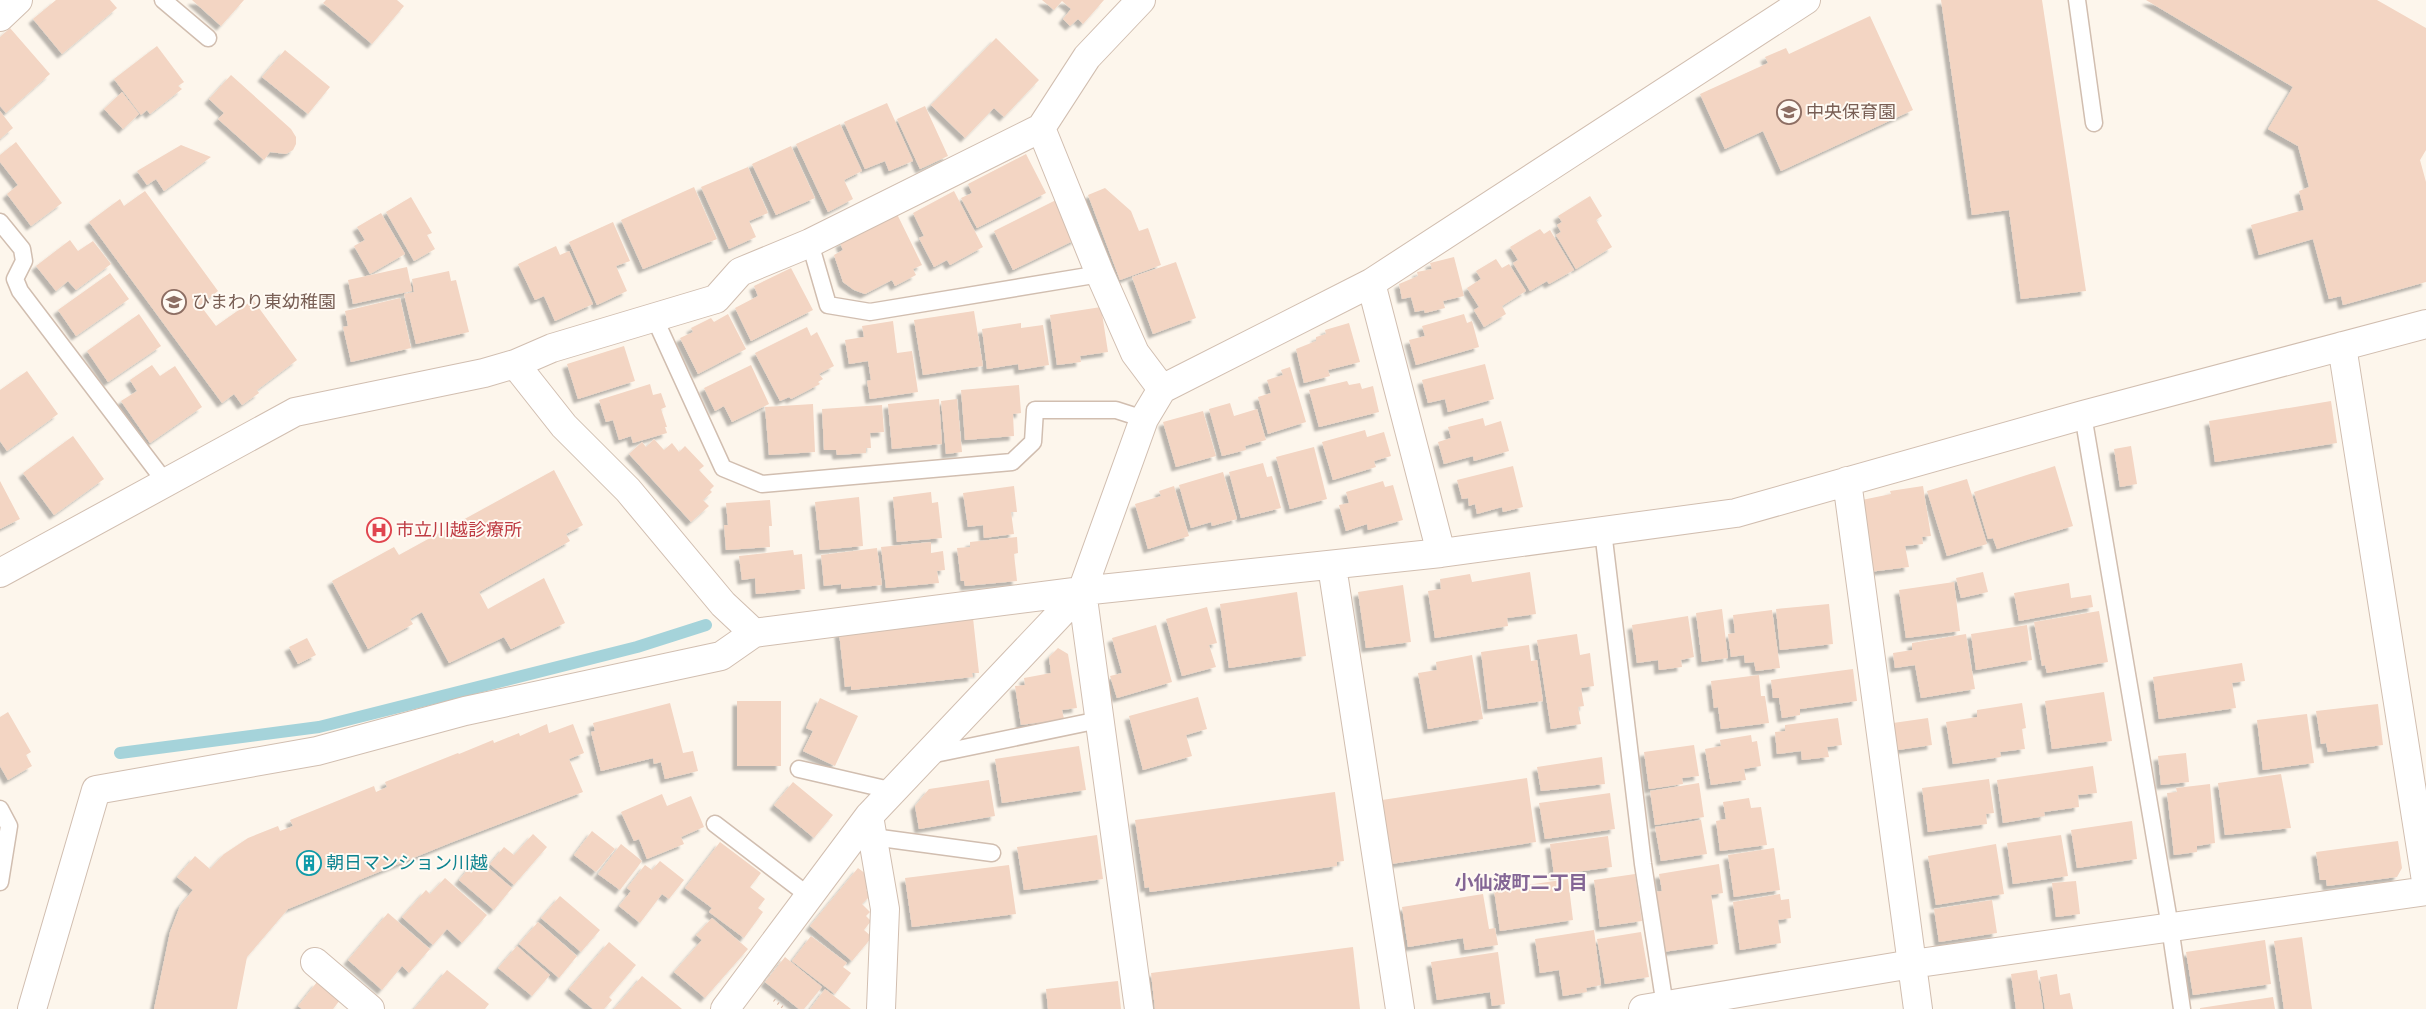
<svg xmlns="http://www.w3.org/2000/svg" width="2426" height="1009" font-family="'Exo 2','Noto Sans JP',sans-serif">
<defs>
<filter id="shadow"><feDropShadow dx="-4.5" dy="4.5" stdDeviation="1" flood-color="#0004"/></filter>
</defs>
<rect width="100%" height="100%" fill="#fdf6ec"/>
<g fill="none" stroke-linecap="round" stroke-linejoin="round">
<!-- stream -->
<path stroke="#a5d3da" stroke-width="12" d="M120 753 319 727 637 647 706 625"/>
</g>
<!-- building -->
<path fill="#f3d5c3" filter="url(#shadow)" d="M56 0H110L117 8 62 54 33 19Z
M192 0H244L221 26Z
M326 0H397L404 6 372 44 323 3Z
M1042 0H1104L1083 24 1078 19 1070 26 1063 19 1071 9 1062 1 1054 10Z
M1941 0H2042L2086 291 2021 299 2009 210 1972 215Z
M2146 0H2377L2426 28V150L2420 160 2426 182V282L2343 305 2341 296 2329 299 2313 239 2259 255 2251 225 2304 210 2299 191 2309 187 2298 146 2268 129 2293 87Z
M1870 16 1913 110 1781 171 1763 131 1725 149 1700 94 1768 63 1765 57 1786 48 1789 54Z
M10 28 50 74 6 113 0 106V37Z
M996 38 1039 80 1004 117 994 108 965 138 931 105Z
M157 46 184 82 178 86 182 89 150 114 147 110 141 115 114 79Z
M285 50 330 87 308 114 262 77Z
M231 75 291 129 296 137V144L293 150 286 154 270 152 264 160 218 119 224 113 209 99Z
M122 92 139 114 123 129 104 109Z
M887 103 913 161 889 171 885 161 865 169 844 122Z
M925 106 948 156 920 169 897 119Z
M0 111 13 128 0 139Z
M840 124 862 171 844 180 853 199 828 212 796 144Z
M16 142 62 203 31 226 7 194 18 185 0 162V155Z
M181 145 211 157 164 191 156 179 147 185 137 171Z
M791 146 815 198 776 215 752 164Z
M1026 154 1046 193 977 228 961 198 972 193 968 184Z
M748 167 768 213 749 221 756 237 729 249 701 187Z
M694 187 717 239 643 269 621 220Z
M1105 188 1131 211 1139 231 1148 228 1161 265 1120 280 1088 195Z
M145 191 218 291 200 305 216 326 253 300 297 360 257 390 259 393 242 405 234 394 222 403 89 222 120 199 124 206Z
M954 191 983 247 950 265 947 260 934 267 919 238 924 236 913 213Z
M1590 196 1602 216 1596 220 1612 247 1576 269 1556 235 1561 232 1557 225 1562 222 1558 216Z
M411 197 432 233 427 235 435 249 414 261 386 212Z
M1058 199 1077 239 1013 270 994 231Z
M381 213 405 254 370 274 354 246 365 240 357 227Z
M897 214 922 265 913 269 916 275 895 286 892 280 865 294 854 290 843 282 834 255 843 250 840 243Z
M613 222 630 261 616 266 627 291 597 305 569 242Z
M1540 229 1544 234 1550 230 1574 270 1549 284 1547 281 1530 291 1513 263 1518 260 1510 247Z
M70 240 78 251 93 241 111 264 76 290 68 281 56 291 36 266Z
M556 246 560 255 569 251 593 304 555 321 544 296 535 300 518 264Z
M1454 257 1464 296 1443 301 1445 308 1425 313 1424 310 1415 312 1411 297 1402 299 1399 284 1418 276 1417 272 1432 269 1430 263Z
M1496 259 1502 268 1509 264 1526 291 1502 306 1506 314 1484 327 1474 310 1479 307 1467 288 1481 279 1476 271Z
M1176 262 1196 318 1153 334 1132 277Z
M407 267 412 291 353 304 348 280Z
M791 268 813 310 751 341 735 308 758 296 754 286Z
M449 271 451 281 456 280 469 332 416 344 404 294 414 292 412 279Z
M110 273 129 299 76 336 58 310Z
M400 298 411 348 351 362 343 327 348 326 345 311Z
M1101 307 1108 352 1080 356 1081 362 1057 365 1050 315Z
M974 311 983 366 923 375 914 320Z
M139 314 161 346 108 382 87 351Z
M728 314 746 349 698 374 680 338 693 332 691 328 711 318 714 322Z
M1464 314 1467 323 1472 321 1479 347 1416 365 1409 340 1425 336 1422 326Z
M893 321 897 353 912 351 918 392 870 399 867 381 871 380 868 361 849 364 845 340 864 337 862 326Z
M1021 323V328L1043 325 1049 365 1019 370 1018 364 987 369 982 329Z
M1349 323 1360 362 1328 370 1330 376 1304 383 1296 349 1316 341V337L1326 334 1325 330Z
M807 327 811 336 817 332 834 366 819 374 823 379 818 382 820 384 791 399 789 397 780 401 755 353Z
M624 346 635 381 578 399 567 364Z
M1485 364 1494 399 1448 412 1445 399 1428 403 1422 380Z
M152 365 160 376 175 366 202 407 150 443 121 401 137 391 130 380Z
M751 365 769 404 732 422 724 406 715 411 704 388Z
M1290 367 1306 422 1268 434 1258 397 1271 393 1267 380 1283 375 1281 370Z
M27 371 58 414 7 451 0 441V390Z
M1347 381 1349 385 1360 383 1362 389 1373 386 1379 412 1319 427 1309 390Z
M650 384 653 395 661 393 666 407 661 409 667 427H665L667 433 633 443 631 436 619 440 613 420 606 422 599 400Z
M1019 385 1021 413 1013 414 1014 436 965 440 961 390Z
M939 399 942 444 892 449 888 404Z
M957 399 962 452 946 454 941 401Z
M2331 401 2337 443 2215 462 2209 421Z
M1230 403 1234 416 1257 409 1266 440 1245 446 1246 450 1222 456 1209 409Z
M813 404 815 452 769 455 765 407Z
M882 405 884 432 870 433 871 448H866V453L837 455 836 450H824L822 409Z
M1203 411 1216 456 1176 467 1163 422Z
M1483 418 1485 426 1501 421 1509 451 1474 461 1473 456 1444 464 1438 442 1451 438 1448 427Z
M1365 430 1367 437 1384 432 1391 456 1374 461 1376 467 1333 480 1322 442Z
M73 436 104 479 54 515 23 473Z
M654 439 664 450 672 443 679 452 685 446 704 466 699 470 714 486 710 490 712 492 703 500 709 506 691 522 629 454 642 442 646 447Z
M2131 446 2137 484 2120 487 2114 449Z
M1314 447 1327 499 1290 509 1276 457Z
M1263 463 1267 477 1272 476 1281 508 1241 518 1229 472Z
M1513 466 1523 507 1503 512 1502 507 1477 514 1475 504 1469 506 1468 498 1462 499 1457 480Z
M2055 466 2073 526 1997 549 1993 538 1988 539 1974 492Z
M554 470 583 525 566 534 570 541 479 592 488 609 544 578 565 623 511 649 504 637 449 663 422 612 410 619 413 624 368 649 332 581 394 547 399 555Z
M1223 472 1237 519 1212 526 1211 522 1191 528 1179 485Z
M1967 479 1987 544 1947 556 1927 491Z
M0 481 20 519 0 529Z
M1383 481 1385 487 1393 485 1403 520 1368 530 1367 524 1346 531 1339 505 1349 503 1346 492Z
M1014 486 1017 512H1011L1014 534 984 538 983 525 968 527 963 493Z
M1174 486 1189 536 1148 549 1135 504 1161 496 1159 491Z
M1923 486 1931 536 1922 537 1923 544 1905 546 1909 567 1869 572 1857 501 1891 494 1890 491Z
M931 492 932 503 938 502 942 538 897 542 893 497Z
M859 497 863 546 820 550 815 502Z
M770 500 772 526H769L770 547 726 550 724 525H728L726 503Z
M1017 537 1018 553 1014 554 1017 581 965 586 964 581H961L957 548 970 547V542Z
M931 542V553L943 551 945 570 937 571 939 583 886 588 881 547Z
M877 548 882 585 841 589V584L824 586 821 555Z
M793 550 794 555 802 554 805 589 756 594 755 578 742 580 739 556Z
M1530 572 1536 614 1507 618 1508 626 1435 638 1428 591 1441 589 1440 579 1470 574 1472 582Z
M1983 572 1988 592 1961 598 1956 578Z
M1954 582 1960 631 1906 638 1899 590Z
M2069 583 2071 598 2091 595 2093 607 2019 621 2014 593Z
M1403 585 1411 642 1366 648 1358 592Z
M1297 592 1306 656 1229 668 1220 604Z
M1829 604 1833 644 1780 650 1776 609Z
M1207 607 1217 643 1209 645 1216 667 1182 676 1166 619Z
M1722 609 1728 658 1702 662 1696 613Z
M1772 610 1780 668 1756 671 1754 662 1745 663 1744 655 1731 657 1728 634 1735 633 1733 615Z
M2099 611 2108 662 2047 673 2045 665 2042 666 2034 622Z
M1688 616 1694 657 1681 660 1682 667 1659 670 1658 660 1637 663 1632 625Z
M973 618 979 673H972L973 677 851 690V686L845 687 839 632Z
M1156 625 1172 682 1117 698 1110 676 1122 673 1112 638Z
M2027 625 2032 660 1976 670 1971 634Z
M1577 634 1580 655 1590 653 1594 686 1581 688 1584 706 1578 707 1581 724 1551 729 1537 640Z
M1966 634 1975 689 1921 698 1915 665 1895 668 1893 653 1912 650V643Z
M307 638 316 655 298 664 289 647Z
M1529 645 1531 661 1537 660 1543 701 1488 709 1481 652Z
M1058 648 1068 654 1077 708 1062 710 1064 719 1021 725 1015 686 1025 685 1024 678 1051 673 1049 657Z
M1472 655 1483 719 1428 729 1418 673 1437 670 1436 662Z
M2242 663 2245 681 2232 683 2236 708 2159 719 2153 677Z
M1853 669 1857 701 1800 709V715L1782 718 1779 698H1773L1771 680Z
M1759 675 1761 696H1765L1769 723 1721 729 1718 707 1714 708 1711 681Z
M2104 692 2112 741 2052 749 2045 701Z
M1198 697 1207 729 1186 735 1192 756 1143 770 1129 716Z
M820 698 858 716 835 766 803 751 813 731 806 728Z
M737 701H781V766H737Z
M670 703 683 753 693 751 698 771 665 779 661 762 654 764 653 758 601 771 591 732 595 731 593 723Z
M2022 703 2026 728 2022 729 2025 749 2000 752 2001 757 1953 764 1946 722 1977 717V710Z
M2378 704 2383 745 2328 752 2326 743 2321 744 2316 711Z
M8 712 31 752 26 755 32 766 8 780 0 766V717Z
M2307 714 2314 763 2263 770 2257 720Z
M1838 718 1842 745 1827 747 1829 757 1802 760 1801 751 1777 754 1775 732 1785 731V725Z
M1928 718 1932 745 1898 750 1893 723Z
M547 724 549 733 573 724 584 753 569 759 583 792 450 843 288 909 247 957 237 1009H154L170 932 180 906 193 890 177 877 195 856 210 869 224 854 248 838 278 826 280 831 293 826 290 820 374 786 376 792 387 787 385 782 458 753 459 754 493 740 494 743 519 733 520 736Z
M1751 735 1752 742 1757 741 1761 766 1744 769 1746 780 1711 785 1705 749 1721 746 1720 740Z
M1694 745 1699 776 1682 778 1683 784 1649 789 1644 752Z
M1079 746 1086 790 1002 803 995 759Z
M2186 753 2189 782 2161 785 2158 756Z
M1602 757 1605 784 1541 791 1537 767Z
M2093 766 2097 793 2078 795 2079 807 2044 812 2045 816 2003 823 1997 780Z
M2281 774 2291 828 2225 835 2218 783Z
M1527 778 1536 842 1391 864 1382 800Z
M1989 779 1994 813 1986 814 1987 824 1928 832 1922 788Z
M989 780 995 816 919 829 915 806 929 789Z
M793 782 833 815 814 838 774 805Z
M1699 783 1704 817 1655 825 1650 791Z
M2210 784 2215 843 2197 846V852L2174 855 2167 793 2177 792 2176 788Z
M1335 792 1344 861 1337 862V866L1150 892 1149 887 1145 888 1135 820Z
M1610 793 1615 829 1545 839 1539 803Z
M662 794 667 806 691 796 704 827 681 837 684 844 647 859 639 839 634 841 621 812Z
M1749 798 1751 808 1761 807 1767 845 1720 851 1716 821 1726 819 1723 802Z
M1701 820 1707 854 1661 861 1655 827Z
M2132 821 2137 859 2077 868 2071 830Z
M592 831 615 849 596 872 574 855Z
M533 834 547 847 514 885 490 864 504 847 514 855Z
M1097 835 1103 879 1024 890 1017 847Z
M2061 835 2068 876 2013 884 2007 843Z
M1608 836 1612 867 1554 875 1550 844Z
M2398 841 2402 868 2397 877 2327 886 2326 880H2320L2316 852Z
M720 842 761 873 750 887 765 899 758 908 763 912 744 938 709 912 712 908 685 888Z
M621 844 642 861 620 890 598 874Z
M1996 844 2004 894 1936 905 1928 856Z
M1774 848 1780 890 1734 897 1728 855Z
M477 858 512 888 494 910 459 880Z
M660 861 684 880 669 899 662 894 640 923 619 906 631 891 627 888 645 865 652 870Z
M1719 864 1723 893 1711 895 1718 944 1663 952 1652 892 1662 891 1659 874Z
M1009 865 1016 914 912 927 905 878Z
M858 868 874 880 866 890 871 895 862 904 870 912 866 916 871 921 864 930 872 937 852 961 810 926Z
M1635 874 1642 921 1600 927 1594 880Z
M445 878 487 915 462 943 447 929 433 945 402 917 426 890 430 894Z
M1568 879 1573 920 1500 931 1494 890Z
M2076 881 2080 914 2056 917 2052 883Z
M1483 894 1489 929 1495 928 1498 945 1465 950 1463 938 1408 947 1402 907Z
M1780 894 1781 900 1789 899 1791 918 1778 920 1781 943 1740 950 1733 902Z
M560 896 600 930 581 952 541 918Z
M1992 900 1997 933 1939 942 1934 909Z
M388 913 430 949 409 973 402 966 382 990 348 960Z
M712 918 748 949 705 998 674 972 702 940 696 935Z
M538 922 577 956 559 978 519 944Z
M1594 930 1601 985 1586 988 1587 992 1563 996 1559 970 1540 973 1535 939Z
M1641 932 1649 977 1605 984 1597 939Z
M811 936 847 963 843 967 851 973 835 994 792 961Z
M2302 937 2312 1009H2284L2274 941Z
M2265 940 2271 984 2193 995 2186 952Z
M609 942 636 965 609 997 612 1000 604 1009H593L569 989Z
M517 946 550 975 532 996 498 968Z
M1353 947 1360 1009H1155L1151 973Z
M1498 952 1505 1004 1492 1006 1490 992 1437 1000 1431 962Z
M785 957 822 987 804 1009H799L765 982Z
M447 970 489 1004 485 1009H414Z
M2037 970 2043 1009H2016L2011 974Z
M2057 974 2060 995 2070 993 2073 1009H2045L2040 977Z
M642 976 682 1009H614Z
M1118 981 1121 1009H1048L1046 989Z
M317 982 340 1000 333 1009H302L298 1006Z
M825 989 851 1009H810Z
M2273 997 2275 1009H2200V1008Z"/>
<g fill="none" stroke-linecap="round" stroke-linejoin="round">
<defs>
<path id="service" d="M163 0 208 38
M2077 0 2094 123
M0 222 22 249 24 261 15 279 20 291 166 483
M810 243 828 305 870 312 1100 274
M654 317 723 468 762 484 1012 462 1033 442 1035 410H1116L1144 419
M2083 415 2170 927 2182 1009
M1603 531 1643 864 1665 1006
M930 755 1099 720
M799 769 894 791
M0 809 9 826 0 882
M715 824 809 896
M873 837 992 853"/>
<path id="minor" d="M1141 0 1087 57 1041 128 1100 274 1135 353 1162 389
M0 17 18 0
M1371 283 1441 553
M2342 346 2426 881
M515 364 552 348 716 299 740 272 810 243 1041 128
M1847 481 1918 1009
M1332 566 1400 1009
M0 573 295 412 484 373 515 364 564 426 628 490 723 604 754 633 1082 591 1441 553 1736 513 2083 415 2426 324
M1082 591 1139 1009
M869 816 885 909 881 1009
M315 962 370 1009
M32 1009 96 790 317 751 465 711 721 656 754 633
M725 1009 869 816 1082 591 1144 419 1162 389 1371 283 1806 0
M1643 1009 1912 964 2426 891"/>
</defs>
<!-- service casing -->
<use href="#service" stroke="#d1beb0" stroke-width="19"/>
<!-- minor casing -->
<use href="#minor" stroke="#d1beb0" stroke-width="30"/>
<!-- path -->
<path stroke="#d9b8a5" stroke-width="3" stroke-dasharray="1 4" stroke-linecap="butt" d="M774 1000 785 1009"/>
<!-- service -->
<use href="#service" stroke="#fff" stroke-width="16"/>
<!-- minor -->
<use href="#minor" stroke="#fff" stroke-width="28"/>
</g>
<!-- icons -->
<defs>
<symbol id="school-ring" viewBox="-11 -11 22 22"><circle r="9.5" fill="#fffaf3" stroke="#8d6e63" stroke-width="1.5"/><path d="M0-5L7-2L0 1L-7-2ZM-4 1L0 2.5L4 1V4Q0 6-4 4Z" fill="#8d6e63"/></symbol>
<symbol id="hospital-ring" viewBox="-11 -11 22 22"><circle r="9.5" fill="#fffaf3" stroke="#e0444e" stroke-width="1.5"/><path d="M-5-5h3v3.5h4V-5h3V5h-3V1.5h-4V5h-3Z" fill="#e0444e"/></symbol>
<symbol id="building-ring" viewBox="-11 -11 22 22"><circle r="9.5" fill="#fffaf3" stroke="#0f9aa8" stroke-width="1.5"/><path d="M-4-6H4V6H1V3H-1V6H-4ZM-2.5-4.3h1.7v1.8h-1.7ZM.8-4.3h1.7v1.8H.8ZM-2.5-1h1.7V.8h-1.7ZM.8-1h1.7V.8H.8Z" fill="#0f9aa8"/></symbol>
</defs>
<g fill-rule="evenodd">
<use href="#school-ring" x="1775" y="98" width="28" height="28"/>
<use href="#school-ring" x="160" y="288" width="28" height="28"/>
<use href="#hospital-ring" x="365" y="516" width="28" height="28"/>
<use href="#building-ring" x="295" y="849" width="28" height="28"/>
</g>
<g text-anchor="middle" stroke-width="4" stroke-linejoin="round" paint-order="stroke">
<!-- education labels -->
<g font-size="18" fill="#785e54" stroke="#fffaf3" text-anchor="start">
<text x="1806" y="118">中央保育園</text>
<text x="192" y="308">ひまわり東幼稚園</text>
</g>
<!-- health labels -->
<g font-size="18" fill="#be3a42" stroke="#fffaf3" text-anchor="start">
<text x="396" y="536">市立川越診療所</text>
</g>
<!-- culture labels -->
<g font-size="18" fill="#0d838f" stroke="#fffaf3" text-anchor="start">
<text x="326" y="869">朝日マンション川越</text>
</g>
<!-- neighbourhood labels -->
<g font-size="19" font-weight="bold" fill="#846695" stroke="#fffaf3">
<text x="1521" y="889">小仙波町二丁目</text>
</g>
</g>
</svg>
